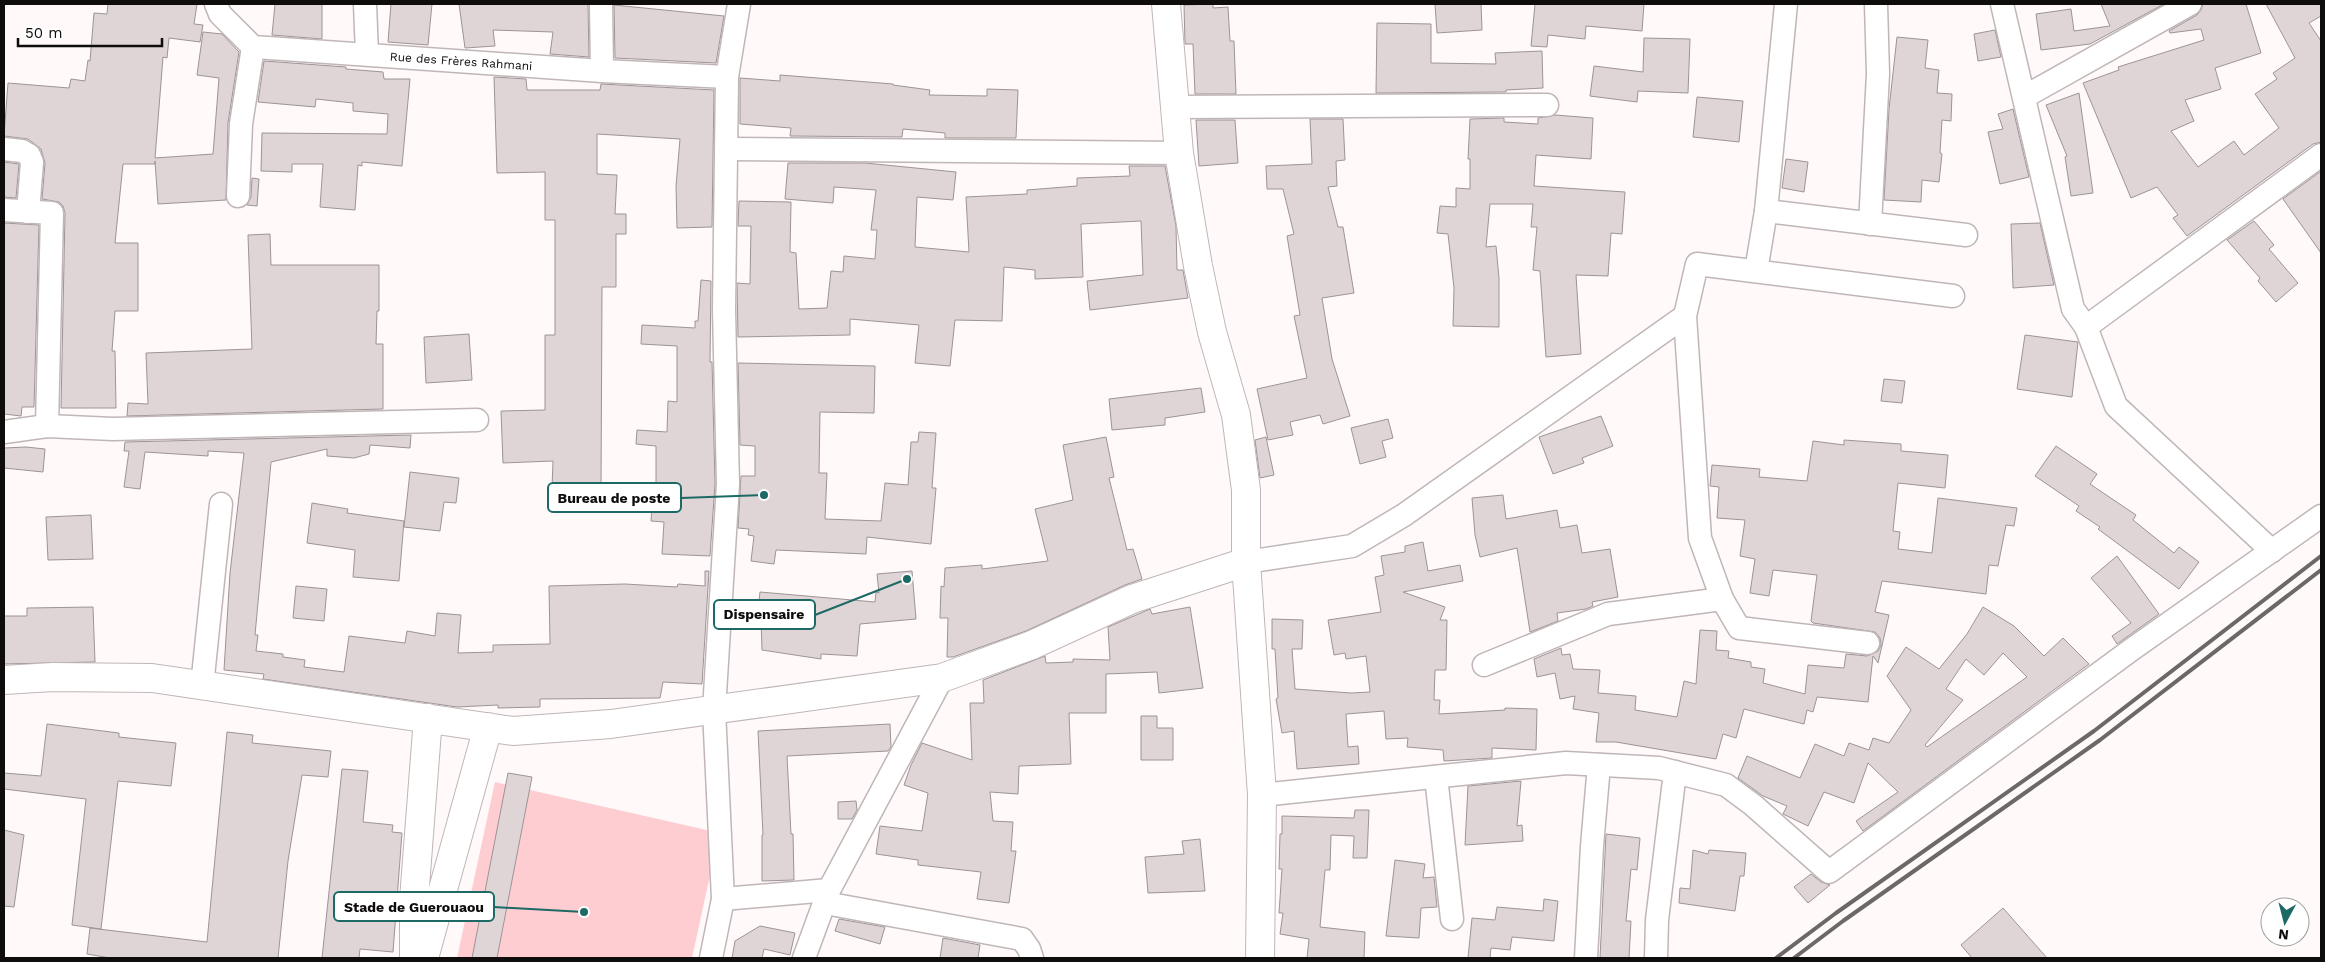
<svg xmlns="http://www.w3.org/2000/svg" width="2325" height="962" font-family="'Work Sans',sans-serif">
<rect width="100%" height="100%" fill="#fff9f9"/>
<!-- green -->
<path fill="#fecdd2" d="M495 782 711 831 712 866 692 958H457Z"/>
<!-- building -->
<path fill="#dfd5d6" stroke="#9d9495" fill-rule="evenodd" d="M108 4H197L194 24 203 25 200 42 169 38 167 58 163 57 155 158 213 154 219 78 197 75 203 32 222 34 239 52 228 123 226 200 158 204 155 161V164H123L115 243H138V311H115L112 351H115L116 408H61L65 213 63 206 59 202 42 199 45 163 41 149 28 139 4 136 8 83 69 88 71 79 85 81 88 60 90 61 94 13 107 14Z
M275 4H322V39L272 35Z
M391 4H432L428 45 388 42Z
M459 4H588L589 57 550 54 553 32 493 30 495 46 465 48Z
M1213 4V8L1228 7 1230 41H1234L1236 94H1195L1193 44H1185L1184 5Z
M1435 4H1481L1482 30 1437 33Z
M1535 4H1644L1642 31 1586 26 1585 39 1548 35 1547 47 1531 46Z
M2101 4H2164L2090 44 2041 50 2036 14 2071 9 2074 31 2110 26Z
M2203 4H2246L2261 53 2215 68 2221 89 2185 100 2194 121 2171 131 2198 167 2234 141 2244 155 2279 128 2255 94 2277 79 2273 73 2295 58 2266 4H2321V16L2309 23 2321 41V142L2313 144 2187 236 2173 218 2178 215 2157 187 2131 198 2083 83 2119 70 2118 67 2204 40 2201 29 2170 33 2169 31 2197 15 2201 10Z
M614 5 724 16 716 63 615 58Z
M1377 23 1431 24V63L1496 64 1495 53 1542 51 1543 88 1506 90V92L1376 93Z
M1995 30 2001 57 1978 61 1974 34Z
M1897 37 1928 40 1925 68 1939 70 1937 93 1952 94 1951 121 1942 120 1940 153 1942 154 1939 182 1922 180 1921 202 1884 200 1889 109Z
M1644 38 1690 39 1688 93 1638 91 1637 102 1590 96 1594 66 1643 72Z
M264 61 346 67V69L383 72 384 79H410L402 166 362 162V166L358 165 355 210 320 207 323 164H292V172L261 171 262 133 387 134 388 114 353 111V103L316 99 315 107 258 102Z
M780 75 893 84V85L930 90 929 95 987 96V89L1018 90 1016 138H945V133L903 129 902 137 790 136 791 128 740 124V78L780 81Z
M494 77 526 79 527 90H600L601 84 714 90 712 227 677 228 676 186 680 139 597 134V174L617 175 615 214H626V234H616V287H602L601 489 552 488 553 461 503 463 501 411 545 410V335H555V220H545V172L497 173Z
M2079 93 2093 193 2071 196 2065 157 2067 156 2046 105Z
M1697 97 1743 101 1739 142 1693 137Z
M2013 109 2029 177 2000 184 1988 132 2003 129 1998 114Z
M1555 115 1593 118 1591 159 1536 155 1534 186 1625 192 1622 234 1611 233 1608 276 1576 275 1581 354 1546 357 1540 271 1533 270 1537 227H1531L1533 204H1490L1486 247 1496 246 1499 278V327L1453 326 1454 288 1448 234 1437 233 1440 206 1456 207V188L1470 189V159H1468L1470 119 1504 118V122L1538 124V118Z
M1310 119H1343L1345 160 1336 161 1337 186 1328 187 1338 227H1343L1354 293 1322 298 1332 359 1350 416 1323 424 1320 415 1290 422 1293 435 1268 440 1257 389 1307 378 1294 316 1300 315 1287 236 1294 234 1283 189H1267L1266 166 1312 164Z
M1196 120H1235L1238 163 1199 166Z
M1786 159 1808 162 1804 192 1782 188Z
M4 162 19 164 16 198 4 197Z
M788 163H865L956 172 953 200 917 197 915 247 969 252 966 197 1027 194V190L1077 186V178L1130 176 1129 166H1165L1176 226 1177 270H1183L1188 298 1090 310 1087 281 1143 275 1141 221 1081 224 1083 277 1035 279V270L1004 267 1002 321 955 320 950 366 915 363 919 325 850 319V335L738 337 737 283 750 284 751 226H738L739 201 791 202 790 252 796 253 799 309 827 308 831 271 843 272 844 256 875 259 877 230H871L876 190 834 187 833 203 785 199Z
M2321 171V253L2283 199Z
M252 178 259 179 257 206 247 205 251 197Z
M2254 221 2274 245 2269 249 2298 283 2276 302 2258 281 2260 278 2227 240Z
M4 223 39 225 34 407H22L21 416 4 414Z
M2040 223 2054 285 2013 288 2011 224Z
M270 234 271 265H379V311H377L376 344H383V409L127 416 128 403 148 404 146 353 252 349 248 235Z
M701 280 711 281 710 362H712L715 484 710 556 662 554 664 522 651 521 653 490H656V446L636 444 637 430 667 432 668 401 677 402V346L641 344 642 325 695 328V321H698Z
M469 334 472 380 426 383 424 337Z
M2025 335 2078 342 2072 397 2017 389Z
M738 363 875 366 874 413 820 412 819 473H827L825 519 881 521 885 483 908 485 911 442H918L919 432 936 433 932 488H936L931 544 867 537 866 554 776 550 774 564 751 561 754 536 748 535 749 529 738 528 741 476H755V446L740 445Z
M1884 379 1905 381 1902 403 1881 401Z
M1201 388 1205 412 1165 418V425L1112 430 1109 399Z
M1601 416 1613 446 1582 458 1584 463 1553 474 1539 437Z
M1388 419 1393 438 1382 441 1386 457 1360 464 1351 428Z
M411 435 410 448 370 445 369 454 354 458 327 456V449L271 462 255 635H258L256 651 283 654V657L305 660 304 667 344 672 349 636 405 643 407 631 435 636 437 613 461 615 458 653 493 652V645L550 644 549 586 625 584 677 587 678 584 705 586V571H709L702 684 663 682 660 698 540 699V707L498 708V705L457 707 263 679 264 674 224 670 230 573 244 453 208 451V456L145 452 140 489 124 487 129 451H124L125 442Z
M1106 437 1114 477 1109 478 1127 550 1133 549 1142 579 1125 585 1026 631 953 657H947L948 618H940L941 586 944 587 945 568 982 565V569L1048 561 1035 509 1073 500 1063 445Z
M1266 437 1274 475 1260 478 1255 440Z
M1844 440 1901 444V451L1948 455 1945 488 1898 483 1893 531 1900 532 1898 549 1932 553 1938 498 2017 508 2014 526 2006 525 1998 566 1989 565 1986 594 1882 581 1875 612 1889 615 1878 663 1873 656 1868 702 1817 697 1813 712 1807 710 1804 724 1744 709 1736 738 1723 734 1716 759 1616 742H1596L1599 713 1573 709 1575 696 1560 699 1555 673 1537 677 1534 659 1561 648 1562 655 1570 654 1573 669 1600 670 1598 693 1636 696 1635 710 1677 717 1684 681 1696 684 1700 630 1717 631 1716 650 1729 651 1728 658 1751 662V667L1765 669 1763 683 1805 694 1808 665 1844 668 1846 654 1867 656 1878 651 1881 645 1880 638 1875 632 1813 623 1811 621 1817 575 1773 570 1769 596 1750 593 1755 559 1740 556 1745 520 1717 518 1719 487 1710 486 1712 465 1760 469 1759 477 1807 481 1813 441 1844 445Z
M2056 446 2097 474 2090 484 2136 515 2133 520 2174 553 2179 547 2199 562 2179 589 2098 529 2100 527 2076 511 2079 506 2035 476Z
M26 447 45 449 43 472 4 468V448Z
M410 472 459 478 456 503 444 502 440 531 404 527Z
M1503 495 1506 519 1557 510 1560 528 1577 525 1582 553 1610 549 1618 597 1592 602 1593 606 1586 609 1557 613 1558 621 1530 632 1517 548 1480 557 1475 535 1472 498Z
M312 503 348 509 347 513 404 521 399 581 353 577 355 550 307 543Z
M91 515 93 559 48 560 46 517Z
M1423 542 1428 571 1460 565 1463 581 1403 592 1445 607 1440 620H1447L1446 670H1435L1434 700H1440L1439 714 1505 710V708L1537 709 1536 750 1492 748V758L1444 761 1443 750 1407 747 1408 738 1386 739 1384 711 1346 714 1348 747 1358 746 1359 764 1297 769 1294 731 1282 733 1276 699 1278 698 1275 649H1272V619L1303 620 1302 649H1292L1295 689 1351 693 1370 692 1366 656 1346 659 1345 653 1334 655 1328 620 1381 612 1375 577 1384 575 1381 556 1405 552V546Z
M2117 556 2159 614 2117 644 2112 636 2131 623 2091 578Z
M912 571 916 619 860 624 857 656 821 654V659L762 650 761 619H757L760 592 875 602 876 592 879 593 877 574Z
M296 586 327 589 324 621 293 618Z
M93 607 95 662 4 664V616H27V608Z
M1190 607 1203 688 1159 693 1157 672 1106 674V713H1069L1071 764 1019 766 1018 794 990 792 993 821 1013 822 1011 851H1016L1009 903 977 899 981 872 918 865V860L876 854 880 826 922 831 928 793 904 785 911 765 922 743 972 760 970 703H984L983 680 1045 656 1046 663 1073 662V659L1110 660 1108 627 1150 609 1152 614Z
M1983 607 2014 626 2044 656 2063 638 2089 664 1863 831 1856 821 1898 792 1868 763 1854 803 1824 792 1808 826 1783 814 1787 806 1763 796 1738 778 1747 756 1800 778 1815 744 1844 756 1849 743 1869 750 1873 738 1889 743 1911 710 1887 676 1906 647 1939 669 1967 634ZM2003 653 2027 677 1927 747 1925 745 1963 700 1946 689 1966 659 1984 675Z
M1141 716H1157V728H1173V760H1141Z
M47 724 119 733V737L176 743 171 786 118 781 101 929 72 925 86 799 4 789V773L41 776Z
M890 724 891 747 888 751 787 756 791 834H793L794 880 762 881V835H763L758 731Z
M227 732 253 735 252 743 331 751 328 777 302 775 288 861 278 958H110L87 954 90 928 207 942Z
M342 769 368 771 363 822 393 825 392 832 402 833 393 952 360 949 359 958H322Z
M508 773 532 777 497 958H472Z
M1521 781 1517 826 1522 825 1523 841 1465 845 1468 786Z
M856 801 857 810 852 819H838V802Z
M1355 810H1369L1367 858H1353L1354 836 1331 835 1330 870H1325L1320 927 1365 932 1364 958H1307L1309 939 1280 934 1283 913H1279L1282 869H1279L1280 834H1282V816L1354 818Z
M4 830 24 835 14 907 4 906Z
M1606 834 1640 838 1637 870 1631 869 1626 921H1631L1629 958H1600Z
M1200 839 1205 891 1148 893 1145 857 1184 854 1182 841Z
M1693 850 1708 854 1709 850 1746 853 1744 876H1740L1735 911 1679 903 1680 888 1690 889Z
M1395 860 1425 864 1423 878 1434 877 1437 907 1421 908 1419 938 1386 936Z
M1811 874 1821 882 1830 885 1808 903 1794 887Z
M1544 899 1558 901 1554 941 1512 937 1510 950 1491 948 1490 958H1468L1472 918 1495 920 1497 907 1543 911Z
M2003 908 2047 958H1972L1961 945Z
M839 919 885 927 880 944 835 931Z
M760 926 795 933 790 955 764 949 762 958H732L735 941Z
M943 938 980 945 978 958H940Z"/>
<g fill="none" stroke-linecap="round" stroke-linejoin="round">
<defs>
<g id="street">
<path id="s1" d="M216 4 220 14 253 47 602 71 727 77"/>
<path d="M365 4 367 54"/>
<path d="M601 4 602 71"/>
<path d="M2002 4 2073 309 2086 327"/>
<path d="M2024 97 2190 4"/>
<path d="M1175 107 1547 105"/>
<path d="M4 149 22 151 29 155 32 162 28 212"/>
<path d="M726 149 1179 153"/>
<path d="M238 196 241 124 253 47"/>
<path d="M4 210 52 213 47 426"/>
<path d="M1766 211 1966 235"/>
<path d="M1870 224 1878 74 1876 4"/>
<path d="M1756 271 1766 211 1786 4"/>
<path d="M4 432 47 426 113 429 477 420"/>
<path d="M2272 551 2116 406 2086 327 2321 155"/>
<path d="M1246 562 1352 546 1404 515 1685 316"/>
<path d="M1868 643 1739 628 1722 599 1700 538 1685 316 1697 264 1953 296"/>
<path d="M1484 665 1608 614 1722 599"/>
<path d="M202 686 221 504"/>
<path d="M1436 777 1452 919"/>
<path d="M1262 795 1566 763 1659 768 1726 785 1753 805 1829 872 2131 650 2321 516"/>
<path d="M723 899 829 890"/>
<path d="M825 903 1022 939 1029 949 1032 958"/>
<path d="M711 958 723 899 714 710 728 484 724 310 727 77 739 4"/>
<path d="M804 958 829 890 942 678"/>
<path d="M1586 958 1592 846 1599 765"/>
<path d="M1656 958 1657 920 1675 772"/>
</g>
<path id="secondary" d="M1166 4 1179 153 1198 266 1212 332 1236 415 1246 490V562L1262 795 1260 958
M4 680 53 677 152 678 513 731 611 724 942 678 1032 645 1132 599 1246 562
M414 958V899L428 718
M424 958 488 727"/>
</defs>
<!-- street casing -->
<use href="#street" stroke="#c0b6b7" stroke-width="25"/>
<!-- secondary casing -->
<use href="#secondary" stroke="#c0b6b7" stroke-width="30"/>
<!-- street -->
<use href="#street" stroke="#fff" stroke-width="22"/>
<!-- secondary -->
<use href="#secondary" stroke="#fff" stroke-width="28"/>
<!-- rail -->
<path stroke="#6c6868" stroke-width="4" d="M1776 958 1836 913 2094 731 2321 556
M1794 958 1843 921 2100 740 2321 570"/>
</g>
<g text-anchor="middle" stroke-width="4.5" stroke-linejoin="round" paint-order="stroke">
<!-- street labels -->
<g font-size="12" fill="#0f0c0c" stroke="#fff">
<text dy="4" stroke="none"><textPath href="#s1" startOffset="266">Rue des Frères Rahmani</textPath></text>
</g>
</g>
<!-- callouts -->
<path fill="none" stroke="#1d6966" stroke-width="2" d="M764 495L681 498M907 579L815 615M584 912L494 907"/>
<g fill="#1d6966" stroke="#fff" stroke-width="2">
<circle cx="764" cy="495" r="5"/>
<circle cx="907" cy="579" r="5"/>
<circle cx="584" cy="912" r="5"/>
</g>
<g fill="#fff" stroke="#1d6966" stroke-width="2">
<rect x="548" y="483" width="133" height="29" rx="5"/>
<rect x="714" y="600" width="101" height="29" rx="5"/>
<rect x="334" y="892" width="160" height="29" rx="5"/>
</g>
<g font-size="14" text-anchor="middle" font-weight="bold" fill="#0f0c0c">
<text x="614" y="503">Bureau de poste</text>
<text x="764" y="619">Dispensaire</text>
<text x="414" y="912">Stade de Guerouaou</text>
</g>
<!-- border -->
<rect width="2325" height="962" fill="none" stroke="#0f0c0c" stroke-width="10"/>
<!-- north arrow -->
<g transform="translate(2285 922) rotate(187)"><circle r="24" fill="#ffffff" stroke="#9f9e9e"/>
<path d="M0-4L9 19L0 12L-9 19Z" fill="#1d6966"/>
<text y="-8" font-size="14" font-weight="bold" text-anchor="middle" fill="#0f0c0c">N</text>
</g>
<!-- scale -->
<path d="M18 38v8h144v-8" fill="none" stroke="#0f0c0c" stroke-width="2.5"/>
<text x="25" y="38" font-size="15" fill="#0f0c0c" stroke="#ffffff" stroke-width="4" paint-order="stroke">50 m</text>
</svg>
